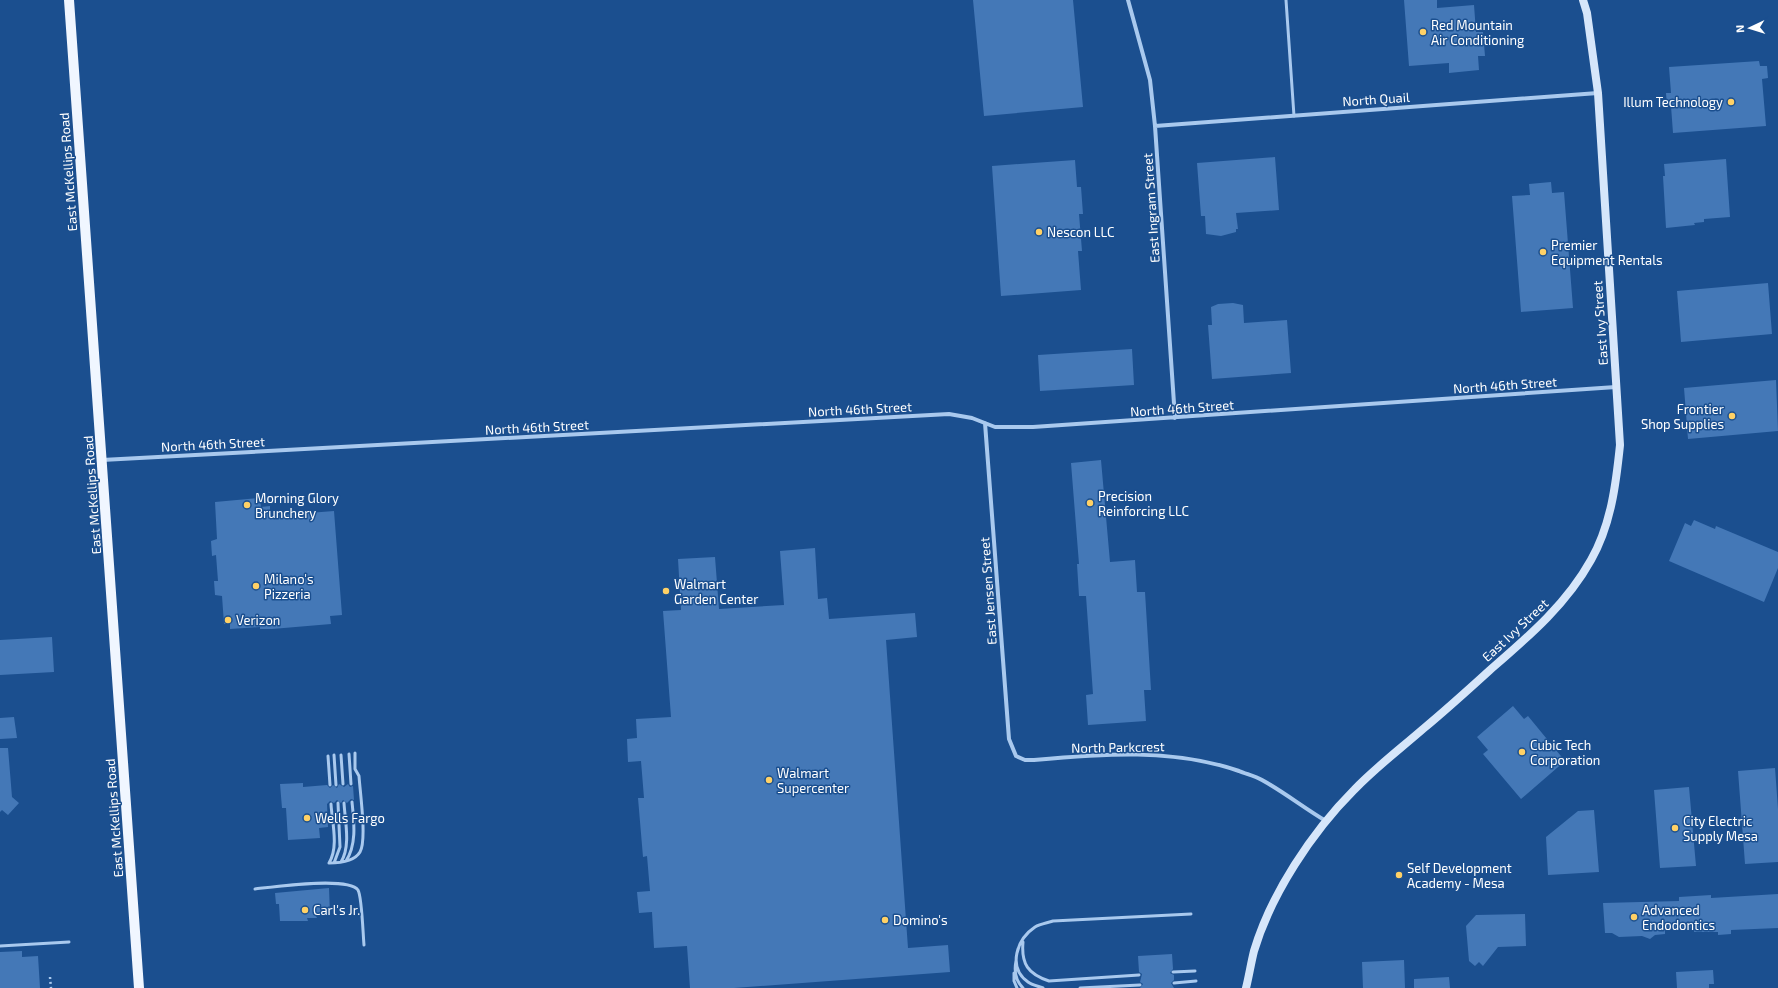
<svg xmlns="http://www.w3.org/2000/svg" width="1778" height="988" font-family="'Exo 2',sans-serif">
<rect width="100%" height="100%" fill="#1b4f8f"/>
<!-- building -->
<path fill="#4478b7" d="M973 0H1073L1083 107 984 116Z
M1404 0H1437V8L1474 5 1476 32H1483L1485 56H1478L1479 70 1449 73V63L1409 66Z
M1759 61 1760 66H1767L1768 78 1762 79 1766 126 1673 133 1671 106H1667L1666 93H1671L1669 67Z
M1275 157 1279 210 1236 213 1238 229H1236V232L1221 236 1206 234 1205 216H1201L1197 163Z
M1726 159 1730 217 1704 219V222L1694 223 1695 225 1666 228 1663 176H1665L1664 164Z
M1075 160 1077 187H1081L1083 214H1079L1082 251H1078L1081 290 1001 296 992 166Z
M1551 182 1552 193 1564 192 1573 308 1521 312 1512 196 1530 195 1529 184Z
M1768 283 1772 334 1681 342 1677 291Z
M1233 303 1243 305 1244 323 1287 320 1291 373 1212 379 1208 325H1212L1211 307 1218 304Z
M1132 349 1134 385 1040 391 1038 355Z
M1776 380 1778 431 1688 439 1684 388Z
M1101 460 1110 562 1135 560 1137 592H1145L1151 690H1144L1146 721 1088 725 1086 695 1093 694 1086 596H1079L1077 564H1079L1071 463Z
M260 498 261 507 270 506V516L334 511 342 615 330 616 331 624 272 629H260V627L230 629V624H224L222 596 215 595 214 581H218L216 555 212 556 211 541 217 539 215 502Z
M1694 520 1715 529 1716 526 1778 552V568L1764 602 1669 561 1685 523 1691 526Z
M815 548 818 599 827 598 829 619 915 613 917 637 886 640 908 948 948 945 950 972 734 988H690L687 946 654 948 652 912 639 913 637 892 650 891 647 856 643 857 638 798H644L641 761 628 762 627 739 637 738 636 719 671 717 663 611 681 610 678 559 715 557 719 609 784 605 780 551Z
M52 637 54 672 0 675V640Z
M1513 706 1524 719 1528 716 1565 761 1521 799 1483 754 1488 750 1477 737Z
M14 717 17 738 0 739V718Z
M0 748H8L12 797 19 803 8 815 2 810 0 812Z
M1775 768 1778 809V862L1745 864 1738 771Z
M303 783V787L327 785 330 788 333 785 337 788 339 784 344 787 348 784 350 787 353 786 354 800 351 799 347 803 343 800 341 803 337 800 334 803 330 801 327 804 328 827 319 828 320 838 288 840 286 808H282L280 784Z
M1689 787 1696 866 1660 868 1654 790Z
M1594 810 1599 872 1548 875 1546 837 1578 811Z
M329 888 330 915 316 916 317 918H307L308 921H280L279 904H276L275 893Z
M1778 894V928L1731 930V934L1718 935V932H1694V928L1665 929V934L1655 935 1650 939 1642 936 1619 937 1612 933H1605L1603 903 1679 901V897L1711 895V898Z
M1525 914 1526 946 1498 947 1483 966 1479 962 1475 966 1469 961 1466 926 1476 915Z
M22 951V957L38 956 40 988H0V952Z
M1172 954 1173 969 1170 973 1174 975V980L1171 983 1174 988H1140L1143 984 1140 982 1142 974 1139 972 1138 956Z
M1404 960 1405 988H1363L1362 962Z
M1713 970 1714 984H1709V988H1677L1676 972Z
M1449 977 1450 988H1414V979Z"/>
<g fill="none" stroke-linecap="round" stroke-linejoin="round">
<!-- path -->
<path stroke="#a9c9ee" stroke-width="2.5" stroke-dasharray="2 3" stroke-linecap="butt" d="M50 977 51 988"/>
<!-- lane -->
<path stroke="#a9c9ee" stroke-width="3" d="M1286 0 1294 116
M349 754 351 784
M334 755 336 785
M341 755 343 784
M328 756 330 785
M346 861C357 844 354 822 352 802
M341 862C351 846 345 821 344 803
M329 863C339 863 354 862 360 852 367 840 360 792 359 776L355 769V753
M329 863C339 847 332 822 331 804
M334 863 340 847 338 803
M255 889C273 887 348 876 358 890 362 897 363 935 364 945
M1023 942C1021 964 1028 974 1049 981L1139 975
M0 946 69 942
M1016 961C1014 971 1016 981 1023 988
M1173 972 1195 971
M1014 973V981L1017 988
M1174 983 1196 981
M1043 988C1038 986 1032 985 1028 982 1007 967 1017 939 1035 927 1040 924 1047 923 1053 921L1191 914
M1080 988 1140 985"/>
<!-- street -->
<path stroke="#a9c9ee" stroke-width="4" d="M1128 0 1150 80 1155 126 1175 418
M1155 126 1598 93
M985 423 1009 739 1016 756 1025 760H1034C1103 754 1173 748 1239 771 1246 774 1255 776 1262 780 1284 792 1304 808 1326 821
M102 460 949 414 972 418 995 427H1033L1616 387"/>
<!-- secondary -->
<path stroke="#d6e6fa" stroke-width="8" d="M1246 988C1249 976 1251 963 1254 951 1271 894 1312 832 1354 790 1375 768 1400 749 1423 729 1446 710 1468 690 1490 670 1528 637 1566 605 1591 560 1611 525 1616 484 1620 445L1598 93 1587 13 1583 0"/>
<!-- primary -->
<path stroke="#f0f6ff" stroke-width="10" d="M69 0 139 988"/>
</g>
<!-- markers -->
<g fill="#ffd166" stroke="#1b4f8f" stroke-width="1.5">
<circle cx="1423" cy="32" r="4"/>
<circle cx="1731" cy="102" r="4"/>
<circle cx="1039" cy="232" r="4"/>
<circle cx="1543" cy="252" r="4"/>
<circle cx="1732" cy="416" r="4"/>
<circle cx="1090" cy="503" r="4"/>
<circle cx="247" cy="505" r="4"/>
<circle cx="256" cy="586" r="4"/>
<circle cx="666" cy="591" r="4"/>
<circle cx="228" cy="620" r="4"/>
<circle cx="1522" cy="752" r="4"/>
<circle cx="769" cy="780" r="4"/>
<circle cx="307" cy="818" r="4"/>
<circle cx="1675" cy="828" r="4"/>
<circle cx="1399" cy="875" r="4"/>
<circle cx="305" cy="910" r="4"/>
<circle cx="1634" cy="917" r="4"/>
<circle cx="885" cy="920" r="4"/>
</g>
<g text-anchor="middle" stroke-width="3" stroke-linejoin="round" paint-order="stroke">
<!-- poi labels -->
<g font-size="13" fill="#fff" stroke="#1b4f8f" text-anchor="start">
<text x="1431" y="30">Red Mountain<tspan x="1431" dy="15">Air Conditioning</tspan></text>
<text x="1723" y="107" text-anchor="end">Illum Technology</text>
<text x="1047" y="237">Nescon LLC</text>
<text x="1551" y="250">Premier<tspan x="1551" dy="15">Equipment Rentals</tspan></text>
<text x="1724" y="414" text-anchor="end">Frontier<tspan x="1724" dy="15">Shop Supplies</tspan></text>
<text x="1098" y="501">Precision<tspan x="1098" dy="15">Reinforcing LLC</tspan></text>
<text x="255" y="503">Morning Glory<tspan x="255" dy="15">Brunchery</tspan></text>
<text x="264" y="584">Milano's<tspan x="264" dy="15">Pizzeria</tspan></text>
<text x="674" y="589">Walmart<tspan x="674" dy="15">Garden Center</tspan></text>
<text x="236" y="625">Verizon</text>
<text x="1530" y="750">Cubic Tech<tspan x="1530" dy="15">Corporation</tspan></text>
<text x="777" y="778">Walmart<tspan x="777" dy="15">Supercenter</tspan></text>
<text x="315" y="823">Wells Fargo</text>
<text x="1683" y="826">City Electric<tspan x="1683" dy="15">Supply Mesa</tspan></text>
<text x="1407" y="873">Self Development<tspan x="1407" dy="15">Academy - Mesa</tspan></text>
<text x="313" y="915">Carl's Jr.</text>
<text x="1642" y="915">Advanced<tspan x="1642" dy="15">Endodontics</tspan></text>
<text x="893" y="925">Domino's</text>
</g>
<!-- street labels -->
<g font-size="13" fill="#fff" stroke="#1b4f8f">
<text transform="translate(1376 99) rotate(-4)" y="5">North Quail</text>
<text transform="translate(68 172) rotate(-94)" y="5">East McKellips Road</text>
<text transform="translate(1151 208) rotate(-94)" y="5">East Ingram Street</text>
<text transform="translate(1600 323) rotate(-94)" y="5">East Ivy Street</text>
<text transform="translate(1505 385) rotate(-4)" y="5">North 46th Street</text>
<text transform="translate(1182 408) rotate(-4)" y="5">North 46th Street</text>
<text transform="translate(860 409) rotate(-3)" y="5">North 46th Street</text>
<text transform="translate(537 427) rotate(-3)" y="5">North 46th Street</text>
<text transform="translate(213 444) rotate(-3)" y="5">North 46th Street</text>
<text transform="translate(92 495) rotate(-94)" y="5">East McKellips Road</text>
<text transform="translate(988 591) rotate(-94)" y="5">East Jensen Street</text>
<text transform="translate(1515 630) rotate(-43)" y="5">East Ivy Street</text>
<text transform="translate(1118 747) rotate(-1)" y="5">North Parkcrest</text>
<text transform="translate(114 818) rotate(-94)" y="5">East McKellips Road</text>
</g>
</g>
<!-- north arrow -->
<g transform="translate(1750 28) rotate(266)" stroke="#1b4f8f" stroke-width="3" paint-order="stroke">
<path d="M0-3L7 15L0 10L-7 15Z" fill="#ffffff"/>
<text y="-6" font-size="11" font-weight="bold" text-anchor="middle" fill="#ffffff">N</text>
</g>
</svg>
